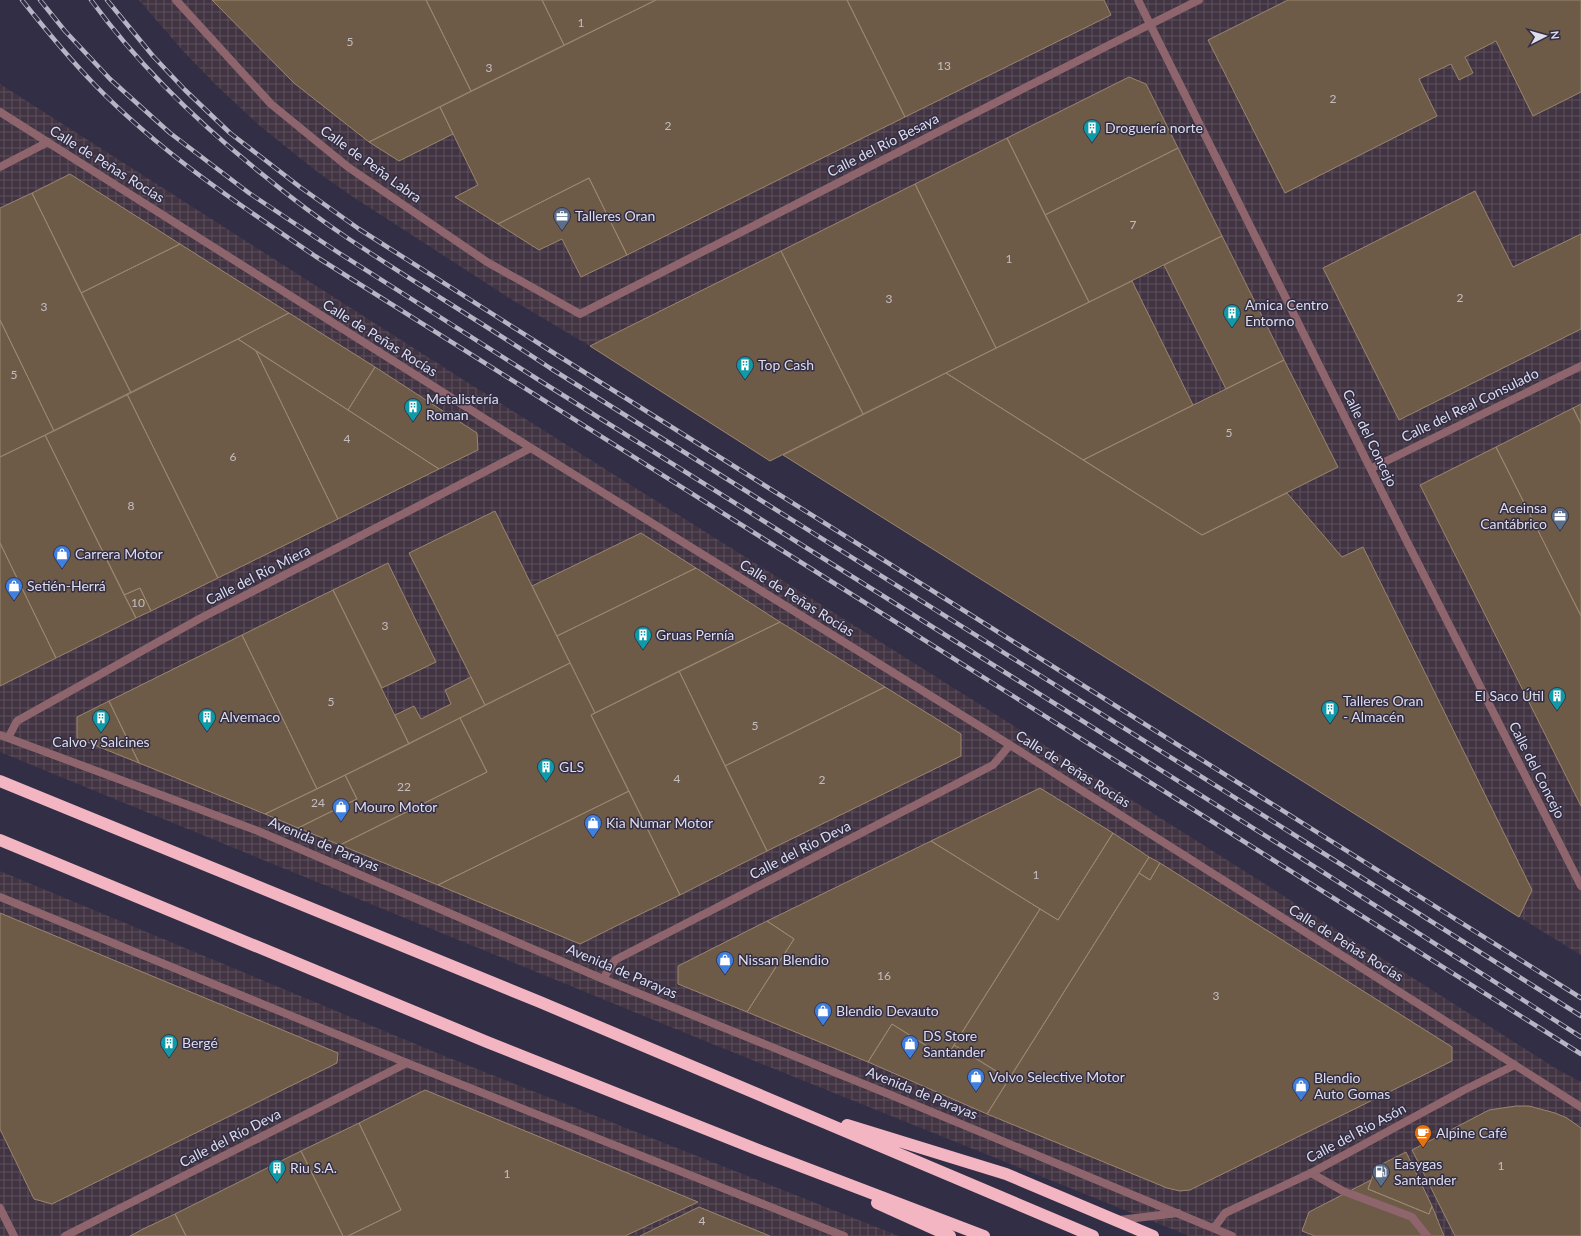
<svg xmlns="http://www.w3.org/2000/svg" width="1581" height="1236" font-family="Lato,sans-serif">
<defs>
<pattern id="industrial-grid" width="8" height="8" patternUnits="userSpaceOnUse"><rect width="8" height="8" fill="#423442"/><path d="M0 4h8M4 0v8" fill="none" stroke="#5d515d"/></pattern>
</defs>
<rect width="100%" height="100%" fill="#322e45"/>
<!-- industrial -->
<path fill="url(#industrial-grid)" d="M139 0H1581V955L1519 917 783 455 770 461 590 346 514 301 350 195 315 170 260 126 217 86 183 51Z
M0 84 462 379 1189 836 1555 1068 1581 1082V1236H1189L700 1039 0 752Z
M0 871 442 1055 899 1236H0Z"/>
<!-- building -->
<path fill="#6e5b47" stroke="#9a8570" d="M212 0H426L471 91 369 142 294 83Z
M426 0H542L564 45 471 91Z
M542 0H656L564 45Z
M656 0H847L905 117 627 255 589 178 498 224 455 197 478 185 440 107Z
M847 0H1104L1111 15 905 117Z
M1288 0H1581V92L1533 116 1496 41 1465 57 1473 73 1459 80 1451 64 1419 79 1437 116 1285 193 1208 40Z
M1129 77 1146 84 1178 148 1045 215 1007 138Z
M440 107 453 134 399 161 369 142Z
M1007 138 1089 302 996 348 915 184Z
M1178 148 1222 236 1089 302 1045 215Z
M70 174 180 244 81 293 32 193Z
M589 178 627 255 581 277 562 239 539 250 498 224Z
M915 184 996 348 863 414 781 251Z
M1475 191 1513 267 1581 234V329L1399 420 1323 268Z
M32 193 131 393 54 431 0 320V208Z
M1222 236 1284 360 1226 389 1164 265Z
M180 244 289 313 131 393 81 293Z
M781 251 863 414 770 461 590 346Z
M1132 281 1193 405 1083 460 946 373Z
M289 313 375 367 348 410 238 339Z
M0 320 54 431 0 457Z
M238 339 256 351 338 519 218 578 127 394Z
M256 351 348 410 439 469 338 519Z
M1284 360 1338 467 1202 535 1083 460Z
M375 367 477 433 478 450 439 469 348 410Z
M946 373 1202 535 1287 493 1342 557 1363 547 1532 890 1519 917 783 455Z
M127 394 218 578 151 611 140 588 124 595 45 435Z
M1581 404V424L1573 408Z
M1573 408 1581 424V616L1496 447Z
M45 435 136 618 56 658 0 543V457Z
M1496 447 1581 616V806L1420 485Z
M495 511 570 663 485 705 409 553Z
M641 533 696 568 557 636 532 586Z
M0 543 56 658 0 686Z
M388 563 436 662 382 688 333 590Z
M696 568 780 622 595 713 557 636Z
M140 588 151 611 136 618 124 595Z
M333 590 409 744 317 789 242 635Z
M780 622 885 687 725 766 679 671Z
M242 635 317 789 265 814 139 763 109 701Z
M570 663 595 713 591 715 629 791 438 885 340 845 487 772 460 718Z
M679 671 767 851 680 895 591 715Z
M471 677 485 705 409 744 395 715 414 706 421 719 451 704 445 690Z
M885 687 961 734V756L767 851 725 766Z
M109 701 139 763 77 738V717Z
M460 718 487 772 340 845 298 828 357 799 345 775Z
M345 775 357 799 340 807 298 828 265 814Z
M1040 788 1113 833 1058 920 931 841Z
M629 791 680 895 620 924 580 944 438 885Z
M1113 833 1149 857 1009 1079 954 1045 1040 909 1058 920Z
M931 841 1040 909 946 1058 892 1024 868 1062 747 1012 794 939 767 921Z
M1149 857 1160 863 1150 880 1139 873Z
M1160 863 1452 1047V1061L1190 1190 1180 1191 1167 1188 987 1114 1139 873 1150 880Z
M0 913 338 1053 337 1063 52 1204 34 1199 0 1129Z
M767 921 794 939 747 1012 678 984V966Z
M892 1024 946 1058 954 1045 1009 1079 987 1114 868 1062Z
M425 1090 484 1114 698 1202 625 1236H348L401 1210 359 1123Z
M1516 1106H1529L1555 1113 1567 1118 1581 1128V1236H1455L1412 1150 1489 1110Z
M359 1123 401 1210 348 1236H343L301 1151Z
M301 1151 343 1236H186L175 1214Z
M1406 1152 1432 1206 1429 1214 1368 1189 1376 1167Z
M1371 1180 1368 1189 1429 1214 1432 1206 1444 1236H1315L1302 1231 1309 1212Z
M699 1207 770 1236H640Z
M175 1214 186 1236H130L143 1229Z"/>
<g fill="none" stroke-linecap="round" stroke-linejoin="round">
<!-- lane -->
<path stroke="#8e646d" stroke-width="8" d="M1311 1173 1343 1191 1412 1217 1427 1236
M1119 1220 1178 1213"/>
<!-- street -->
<path stroke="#8e646d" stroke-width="8" d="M176 0 271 104 348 167 487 262 580 314 1119 40 1199 0
M1138 0 1386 500 1581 886
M0 112 531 448 1010 745 1581 1107
M0 167 48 142
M1372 468 1581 366
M0 735 258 831 603 979 891 1095 1232 1236
M8 738 17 721 199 619 531 448
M0 897 407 1063 844 1236
M603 979 615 960 993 765 1010 745
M0 1208 14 1236
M1214 1228 1225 1213 1311 1173 1464 1090 1515 1065
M65 1236 407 1063"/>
<!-- highway -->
<path stroke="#f3b5c2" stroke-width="12" d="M0 781 540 1002 1093 1236
M0 840 487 1042 761 1151 984 1236
M847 1125 1006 1174 1153 1236
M877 1203 950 1236"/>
<defs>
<path id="rail" d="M22 0C45 29 69 58 95 85 160 152 238 204 315 256L1581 1054
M40 0 65 31 110 79 170 133 249 193 339 253 542 382 1293 853 1581 1037
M91 0C140 67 197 122 262 174 290 197 319 219 349 239 415 283 484 324 550 368L1304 841 1581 1016
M107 0 153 56 185 90 230 133 300 187 359 229 557 355 1581 998"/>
</defs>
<!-- rail casing -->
<use href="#rail" stroke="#b7b4c5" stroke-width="4.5"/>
<!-- rail -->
<use href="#rail" stroke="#322e45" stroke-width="3" stroke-dasharray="9" stroke-linecap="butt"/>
</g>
<!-- icons -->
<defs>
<symbol id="building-pin" viewBox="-11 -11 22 30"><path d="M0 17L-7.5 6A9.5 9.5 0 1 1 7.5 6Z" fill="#0f9aa8" stroke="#322e45"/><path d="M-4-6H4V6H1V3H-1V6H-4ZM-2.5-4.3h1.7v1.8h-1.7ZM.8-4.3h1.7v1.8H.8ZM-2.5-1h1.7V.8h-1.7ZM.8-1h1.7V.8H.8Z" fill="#fff"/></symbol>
<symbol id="office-pin" viewBox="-11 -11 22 30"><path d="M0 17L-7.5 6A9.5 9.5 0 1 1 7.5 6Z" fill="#5c6f8a" stroke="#322e45"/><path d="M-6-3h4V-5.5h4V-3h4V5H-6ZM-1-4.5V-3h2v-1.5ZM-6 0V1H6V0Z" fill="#fff"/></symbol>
<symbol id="shop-pin" viewBox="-11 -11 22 30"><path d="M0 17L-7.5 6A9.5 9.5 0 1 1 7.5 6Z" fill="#3f7fe0" stroke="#322e45"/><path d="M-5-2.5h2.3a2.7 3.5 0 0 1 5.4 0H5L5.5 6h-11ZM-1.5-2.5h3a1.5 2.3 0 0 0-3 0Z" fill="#fff"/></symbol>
<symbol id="cafe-pin" viewBox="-11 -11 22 30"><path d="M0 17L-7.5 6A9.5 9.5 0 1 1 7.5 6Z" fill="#e8710a" stroke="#322e45"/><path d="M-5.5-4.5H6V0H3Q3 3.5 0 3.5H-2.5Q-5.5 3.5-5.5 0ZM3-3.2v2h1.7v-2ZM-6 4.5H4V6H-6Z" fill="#fff"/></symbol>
<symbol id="fuel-pin" viewBox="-11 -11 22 30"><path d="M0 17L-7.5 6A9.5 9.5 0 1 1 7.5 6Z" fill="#5c6f8a" stroke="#322e45"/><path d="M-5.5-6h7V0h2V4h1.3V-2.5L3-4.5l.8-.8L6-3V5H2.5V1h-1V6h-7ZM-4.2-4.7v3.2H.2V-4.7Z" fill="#fff"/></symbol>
</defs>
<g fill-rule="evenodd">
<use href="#building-pin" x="1082" y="118" width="20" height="27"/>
<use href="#office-pin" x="552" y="206" width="20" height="27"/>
<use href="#building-pin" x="1222" y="303" width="20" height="27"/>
<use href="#building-pin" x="735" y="355" width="20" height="27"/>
<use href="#building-pin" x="403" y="397" width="20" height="27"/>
<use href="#office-pin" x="1550" y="506" width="20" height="27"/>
<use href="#shop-pin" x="52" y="544" width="20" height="27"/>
<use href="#shop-pin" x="4" y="576" width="20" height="27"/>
<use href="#building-pin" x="633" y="625" width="20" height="27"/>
<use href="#building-pin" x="1547" y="686" width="20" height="27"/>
<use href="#building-pin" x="1320" y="699" width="20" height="27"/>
<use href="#building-pin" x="197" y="707" width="20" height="27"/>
<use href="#building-pin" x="91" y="708" width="20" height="27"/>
<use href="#building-pin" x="536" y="757" width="20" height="27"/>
<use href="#shop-pin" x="331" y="797" width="20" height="27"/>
<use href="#shop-pin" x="583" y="813" width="20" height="27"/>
<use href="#shop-pin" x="715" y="950" width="20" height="27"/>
<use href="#shop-pin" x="813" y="1001" width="20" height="27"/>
<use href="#building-pin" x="159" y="1033" width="20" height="27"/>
<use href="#shop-pin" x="900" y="1034" width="20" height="27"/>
<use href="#shop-pin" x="966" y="1067" width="20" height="27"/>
<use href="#shop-pin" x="1291" y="1076" width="20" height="27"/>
<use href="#cafe-pin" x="1413" y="1123" width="20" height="27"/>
<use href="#building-pin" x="267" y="1158" width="20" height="27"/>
<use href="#fuel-pin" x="1371" y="1162" width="20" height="27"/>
</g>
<g text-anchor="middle" stroke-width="3" stroke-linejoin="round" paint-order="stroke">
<!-- number labels -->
<g font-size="12" fill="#c3bcc3">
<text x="581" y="27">1</text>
<text x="350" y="46">5</text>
<text x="944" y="70">13</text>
<text x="489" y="72">3</text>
<text x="1333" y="103">2</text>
<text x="668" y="130">2</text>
<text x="1133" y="229">7</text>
<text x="1009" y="263">1</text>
<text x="1460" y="302">2</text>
<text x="889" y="303">3</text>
<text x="44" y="311">3</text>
<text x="14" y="379">5</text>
<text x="1229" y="437">5</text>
<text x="347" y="443">4</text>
<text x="233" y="461">6</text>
<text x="131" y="510">8</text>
<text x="138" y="607">10</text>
<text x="385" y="630">3</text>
<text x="331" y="706">5</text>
<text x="755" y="730">5</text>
<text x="677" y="783">4</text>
<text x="822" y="784">2</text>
<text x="404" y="791">22</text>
<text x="318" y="807">24</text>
<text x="1036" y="879">1</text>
<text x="884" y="980">16</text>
<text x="1216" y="1000">3</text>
<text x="1501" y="1170">1</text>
<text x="507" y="1178">1</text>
<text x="702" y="1225">4</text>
</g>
<!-- poi labels -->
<g font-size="14" fill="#dfddec" stroke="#322e45" text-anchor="start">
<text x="1105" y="133">Droguería norte</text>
<text x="575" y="221">Talleres Oran</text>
<text x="1245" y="310">Amica Centro<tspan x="1245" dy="16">Entorno</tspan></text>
<text x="758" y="370">Top Cash</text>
<text x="426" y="404">Metalistería<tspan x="426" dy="16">Roman</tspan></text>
<text x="1547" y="513" text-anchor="end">Aceinsa<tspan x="1547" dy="16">Cantábrico</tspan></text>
<text x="75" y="559">Carrera Motor</text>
<text x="27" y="591">Setién-Herrá</text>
<text x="656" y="640">Gruas Pernía</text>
<text x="1544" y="701" text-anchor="end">El Saco Útil</text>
<text x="1343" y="706">Talleres Oran<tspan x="1343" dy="16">- Almacén</tspan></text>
<text x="220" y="722">Alvemaco</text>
<text x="101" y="747" text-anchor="middle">Calvo y Salcines</text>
<text x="559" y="772">GLS</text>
<text x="354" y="812">Mouro Motor</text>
<text x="606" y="828">Kia Numar Motor</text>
<text x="738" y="965">Nissan Blendio</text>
<text x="836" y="1016">Blendio Devauto</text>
<text x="923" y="1041">DS Store<tspan x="923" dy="16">Santander</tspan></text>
<text x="182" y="1048">Bergé</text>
<text x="989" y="1082">Volvo Selective Motor</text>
<text x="1314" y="1083">Blendio<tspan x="1314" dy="16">Auto Gomas</tspan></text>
<text x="1436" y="1138">Alpine Café</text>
<text x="1394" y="1169">Easygas<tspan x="1394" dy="16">Santander</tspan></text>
<text x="290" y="1173">Riu S.A.</text>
</g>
<!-- street labels -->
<g font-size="14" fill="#dfddec" stroke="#322e45">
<text transform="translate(883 145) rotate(-27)" y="5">Calle del Río Besaya</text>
<text transform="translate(107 164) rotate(32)" y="5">Calle de Peñas Rocías</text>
<text transform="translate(371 164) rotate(36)" y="5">Calle de Peña Labra</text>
<text transform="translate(380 338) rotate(32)" y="5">Calle de Peñas Rocías</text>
<text transform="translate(1470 405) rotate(-26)" y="5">Calle del Real Consulado</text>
<text transform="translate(1370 438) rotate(64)" y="5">Calle del Concejo</text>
<text transform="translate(258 575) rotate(-27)" y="5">Calle del Río Miera</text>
<text transform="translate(797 598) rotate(32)" y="5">Calle de Peñas Rocías</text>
<text transform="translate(1073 769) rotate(32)" y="5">Calle de Peñas Rocías</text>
<text transform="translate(1537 770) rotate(63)" y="5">Calle del Concejo</text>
<text transform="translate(324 844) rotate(23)" y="5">Avenida de Parayas</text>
<text transform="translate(800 850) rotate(-27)" y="5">Calle del Río Deva</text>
<text transform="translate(1346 943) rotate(32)" y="5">Calle de Peñas Rocías</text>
<text transform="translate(622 971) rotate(23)" y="5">Avenida de Parayas</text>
<text transform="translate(922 1093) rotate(22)" y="5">Avenida de Parayas</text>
<text transform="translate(1356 1133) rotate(-28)" y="5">Calle del Río Asón</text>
<text transform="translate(230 1138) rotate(-27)" y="5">Calle del Río Deva</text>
</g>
</g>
<!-- north arrow -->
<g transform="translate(1545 36) rotate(84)" stroke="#322e45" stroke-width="3" paint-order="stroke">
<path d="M0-3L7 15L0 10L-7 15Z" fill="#dfddec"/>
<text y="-6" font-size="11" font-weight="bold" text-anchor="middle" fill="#dfddec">N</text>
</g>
</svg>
